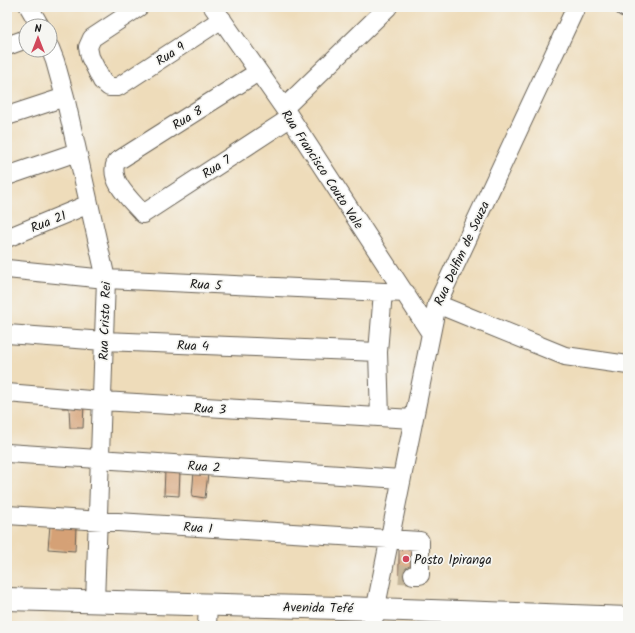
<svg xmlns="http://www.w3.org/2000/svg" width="635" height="633" font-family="Kalam,sans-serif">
<rect width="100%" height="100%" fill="#f6f6f2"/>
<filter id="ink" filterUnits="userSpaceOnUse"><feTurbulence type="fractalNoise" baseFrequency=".025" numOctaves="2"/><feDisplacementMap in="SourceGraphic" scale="8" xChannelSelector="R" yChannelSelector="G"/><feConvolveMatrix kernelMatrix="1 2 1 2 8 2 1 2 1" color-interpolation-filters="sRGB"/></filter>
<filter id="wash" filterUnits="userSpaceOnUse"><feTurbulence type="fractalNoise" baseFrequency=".012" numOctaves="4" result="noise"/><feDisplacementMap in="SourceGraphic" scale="16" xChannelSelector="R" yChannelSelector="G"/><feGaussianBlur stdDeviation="0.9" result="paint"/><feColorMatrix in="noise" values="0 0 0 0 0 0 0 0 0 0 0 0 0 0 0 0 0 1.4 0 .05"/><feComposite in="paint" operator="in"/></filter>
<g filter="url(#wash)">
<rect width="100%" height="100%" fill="#eedcba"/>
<g id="blocks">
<!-- building -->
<path fill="#d5a176" d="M63 401 84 402 83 428H70L69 408H62Z
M165 470 180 471 179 496 164 495Z
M194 472 208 474 205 498 192 496Z
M50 525 76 526 75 551 48 549Z
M399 543H414L412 576 399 575Z"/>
</g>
</g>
<g filter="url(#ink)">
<use href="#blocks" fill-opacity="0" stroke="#665f53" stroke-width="1"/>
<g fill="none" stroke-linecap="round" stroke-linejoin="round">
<!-- minor-tunnel -->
<path stroke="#c4b69a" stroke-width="18" stroke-dasharray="18 9" stroke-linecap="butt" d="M399 574 413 575"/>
<defs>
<path id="minor" d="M29 7 40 26
M139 7 92 38 88 47 90 57 102 81 109 87H118L222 19
M213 7 284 108 430 332
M624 7 628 9
M7 46 26 39
M50 48 55 61 65 97 106 279 95 602
M258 72 116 162C108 181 131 200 143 214L290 118
M284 108 388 7
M7 116 65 97
M7 176 77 152
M7 238 89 204
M7 269 106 279 406 293
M437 304 565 356 628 365
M7 334 104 341 378 352
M7 393 102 401 413 419
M380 417 378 352 383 292
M7 453 401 479
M7 515 420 541V575H413
M207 626 208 604
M372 626 437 304 576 7"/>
<path id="major" d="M7 599 375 609 628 618"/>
</defs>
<!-- minor casing -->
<use href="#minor" stroke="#665f53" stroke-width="20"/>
<!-- major casing -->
<use href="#major" stroke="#665f53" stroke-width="24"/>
<!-- minor -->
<use href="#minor" stroke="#fff" stroke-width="18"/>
<!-- major -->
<use href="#major" stroke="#fff" stroke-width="22"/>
</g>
</g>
<!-- markers -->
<circle fill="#d1495b" stroke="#f6f6f2" stroke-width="1.5" cx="406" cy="559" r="4"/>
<g text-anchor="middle" stroke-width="3.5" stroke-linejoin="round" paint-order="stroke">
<!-- street labels -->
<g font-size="13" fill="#1c1c1c" stroke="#f6f6f2">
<text transform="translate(170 53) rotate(-33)" y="5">Rua 9</text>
<text transform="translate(187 117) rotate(-32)" y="5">Rua 8</text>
<text transform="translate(216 166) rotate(-33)" y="5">Rua 7</text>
<text transform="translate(323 169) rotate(57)" y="5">Rua Francisco Couto Vale</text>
<text transform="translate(48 221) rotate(-22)" y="5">Rua 21</text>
<text transform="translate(461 253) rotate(-65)" y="5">Rua Delfim de Souza</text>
<text transform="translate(206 284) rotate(3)" y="5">Rua 5</text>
<text transform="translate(104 321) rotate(-88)" y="5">Rua Cristo Rei</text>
<text transform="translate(193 345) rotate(2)" y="5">Rua 4</text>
<text transform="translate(210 408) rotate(3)" y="5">Rua 3</text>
<text transform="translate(204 466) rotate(4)" y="5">Rua 2</text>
<text transform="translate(198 527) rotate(4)" y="5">Rua 1</text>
<text transform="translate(318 607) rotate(1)" y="5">Avenida Tefé</text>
</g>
<!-- poi labels -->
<g font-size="13" fill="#1c1c1c" stroke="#f6f6f2" text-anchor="start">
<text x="414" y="564">Posto Ipiranga</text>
</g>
</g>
<!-- margin -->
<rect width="635" height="633" fill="none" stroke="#f6f6f2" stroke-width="24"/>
<!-- north arrow -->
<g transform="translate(38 38)"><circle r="19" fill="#f6f6f2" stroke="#9f9f9c"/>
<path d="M0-3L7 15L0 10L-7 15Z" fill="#d1495b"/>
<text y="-6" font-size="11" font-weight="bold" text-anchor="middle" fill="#1c1c1c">N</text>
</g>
</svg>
